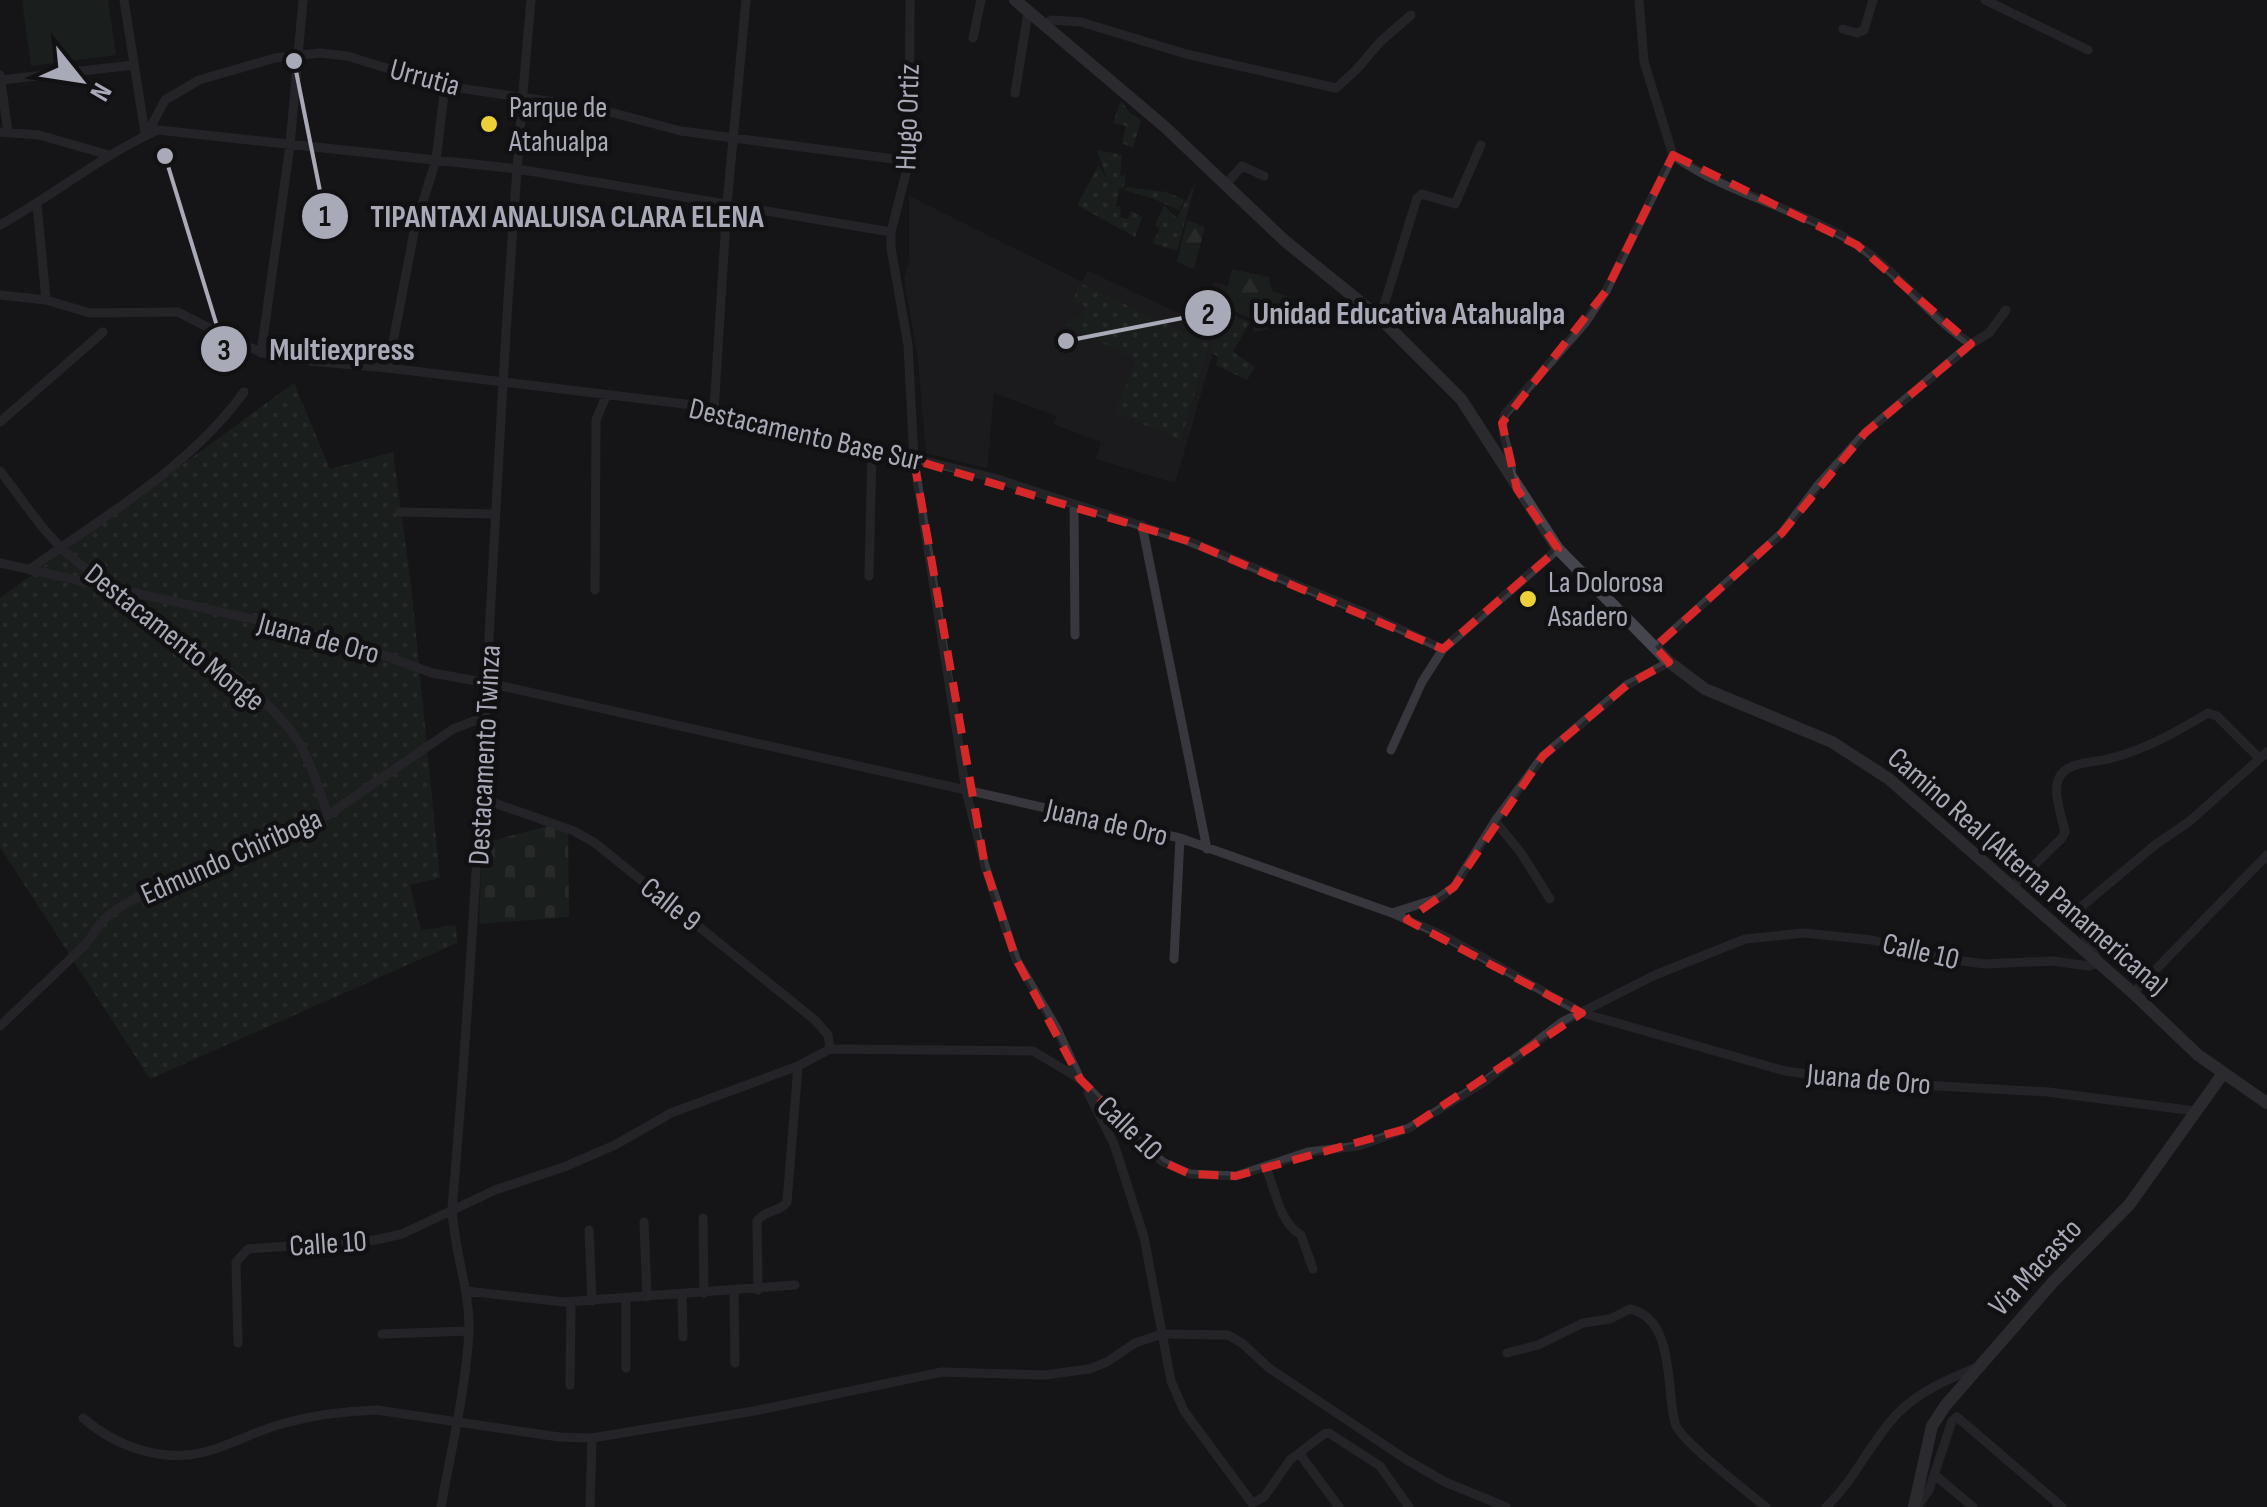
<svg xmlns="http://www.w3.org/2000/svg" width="2267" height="1507" font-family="'Sofia Sans Condensed',sans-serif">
<defs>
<pattern id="grass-dots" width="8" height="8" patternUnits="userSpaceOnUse" patternTransform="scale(2.5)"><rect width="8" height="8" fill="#202822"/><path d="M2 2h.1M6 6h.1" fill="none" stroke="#3e4440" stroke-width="1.8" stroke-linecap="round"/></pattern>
<pattern id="forest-firs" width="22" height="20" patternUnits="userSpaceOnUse" patternTransform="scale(2.5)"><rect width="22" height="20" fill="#202822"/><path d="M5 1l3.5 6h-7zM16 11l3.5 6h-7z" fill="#3e4440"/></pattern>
<pattern id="cemetery-stones" width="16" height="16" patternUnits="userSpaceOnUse" patternTransform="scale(2.5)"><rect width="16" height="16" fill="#202822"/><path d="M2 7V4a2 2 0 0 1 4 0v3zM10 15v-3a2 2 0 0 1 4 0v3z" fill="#3e4440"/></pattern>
</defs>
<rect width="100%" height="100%" fill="#161618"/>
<!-- built -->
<path fill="#232225" d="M909 196 1082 282 1088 271 1200 323 1215 282 1232 287 1175 483 1096 459 1101 442 1054 424 1057 416 994 393 987 468 926 453 918 359 904 278 909 261Z"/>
<!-- grass -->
<path fill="url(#grass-dots)" d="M1121 101 1131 114 1141 120 1133 148 1122 143 1126 126 1113 123Z
M1097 150 1122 155 1120 176 1126 175 1124 186 1119 190 1116 207 1121 206 1120 217 1128 219 1131 211 1142 217 1135 237 1077 205 1099 165 1107 180Z
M1196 181 1177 251 1152 243 1160 229 1155 225 1164 206 1177 218Z
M1128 187 1166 192 1185 200 1179 210 1152 198 1123 190Z
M1080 283 1209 344 1181 440 1115 413 1136 359 1066 326 1070 317 1080 319 1086 307 1073 301Z
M1235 316 1250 322 1233 352 1255 367 1247 380 1216 365 1218 357 1211 352 1220 329 1231 327Z
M294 383 330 469 393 452 411 584 440 878 410 885 421 930 456 925 457 943 150 1079 0 847V598Z"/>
<!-- forest -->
<path fill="url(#forest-firs)" d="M1187 220 1205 227 1194 269 1177 262Z
M1232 269 1269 277 1272 291 1292 298C1283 318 1277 329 1253 332L1255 320 1233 311 1227 326 1219 325Z"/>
<!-- cemetery -->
<path fill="url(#cemetery-stones)" d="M551 825 568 833 569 917 479 924 482 850 488 842Z"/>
<!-- pitch -->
<path fill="#202822" d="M22 0H108L116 55 31 66Z"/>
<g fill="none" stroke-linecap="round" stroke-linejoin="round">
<!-- street -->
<path stroke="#37373d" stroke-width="9" d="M124 0 145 133
M910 0 909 161 891 232V248L908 345 914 460 966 791 985 866 1016 959 1057 1029 1080 1079
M1985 0 2088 50
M1042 25 1052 20 1081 22 1186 54 1336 88 1356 70 1381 41 1411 15
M1843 29 1857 33 1864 30 1873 0
M973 38 981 0
M0 75 8 132
M1 80 134 65
M1015 93 1028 13
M0 132 39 135 109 155
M147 134 165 100 199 80 275 58 320 53 347 56 445 86 595 108 681 131 909 161
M1673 155C1728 195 1797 207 1854 243 1898 271 1927 315 1971 344
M1226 184 1242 166 1264 176
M37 204 46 300
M0 225C54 195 102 155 158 130L518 169 891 232
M0 295 46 300 90 313 178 312 240 344 278 358 388 368 693 405 994 478 1188 541 1363 612 1443 649 1558 549
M1380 318 1417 198 1422 194 1455 204 1481 145
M261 353 290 145 303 0
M388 368 415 227 436 160 445 86
M714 410 727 204 746 0
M0 422 103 332
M0 471C22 499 42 531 68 554 139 617 231 656 291 731 309 754 318 787 328 815
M1511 475C1514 453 1497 435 1505 414L1585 323 1606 291 1673 155 1644 62 1639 0
M1074 504 1075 635
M400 512 495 514
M1142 525 1207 849
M0 563 275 624 362 647 432 673 488 683 1180 838 1392 913 1444 936 1582 1013 1785 1071 1867 1082 2048 1092 2195 1111
M29 570C104 516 189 468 244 392
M869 576 872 449
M595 590 596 420 606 396
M1655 647 1782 533 1819 484 1865 433 1971 344 1989 333 2006 310
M1391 750 1422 682 1443 649
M483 799 574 831 595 843 815 1020 828 1035 830 1049
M1495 821 1521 853 1550 899
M2012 887 2062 838 2065 832C2062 817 2052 792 2059 778 2067 761 2093 763 2108 759 2145 750 2176 732 2208 713L2217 716 2259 758
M1392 913 1439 898 1454 887 1495 821 1543 756 1627 685 1669 662
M1174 959 1180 838
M2133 993 2267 855
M0 1026 86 944 102 921 120 907 157 887 328 815 453 729 485 717
M1088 1093 1114 1144 1144 1237 1171 1381 1184 1411 1252 1503 1264 1497 1290 1460 1324 1434 1329 1433 1380 1466 1409 1507
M1266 1168C1276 1191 1279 1222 1301 1235L1313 1269
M703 1218 704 1293
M644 1222 647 1297
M589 1230 592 1301
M758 1290 757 1221C766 1209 779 1213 787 1202L798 1066
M466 1291 564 1302 795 1285
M734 1292 735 1363
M682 1295 683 1337
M382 1334 469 1331
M238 1343 236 1262 248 1249 375 1240 402 1234 495 1190 564 1167 615 1145 671 1113 798 1066 830 1049 1033 1051 1080 1079 1145 1148 1163 1162 1190 1174 1236 1176 1308 1152 1358 1146 1409 1128 1484 1082 1562 1022 1655 975 1745 939 1804 933 1872 940 1948 959 1985 964 2052 961 2089 966 2099 963 2076 919 2082 906 2155 845 2190 821 2267 752
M1507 1353 1538 1345 1583 1323 1610 1319 1630 1309C1675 1318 1666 1389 1675 1423 1679 1440 1749 1493 1766 1507
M626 1368V1298
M570 1385 571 1302
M83 1418C115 1446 162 1463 205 1452 232 1445 257 1430 285 1423 314 1415 346 1411 377 1410L559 1437 592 1438 754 1411 942 1372 1045 1375 1089 1369 1107 1362 1135 1343 1162 1334 1228 1335 1242 1343 1269 1368 1407 1460 1445 1482 1506 1507
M1299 1453 1339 1507
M1935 1475 1973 1507
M441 1507C451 1450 466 1389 469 1331 470 1290 454 1251 452 1209 487 807 494 402 531 0
M590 1507 592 1438
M1826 1507C1856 1479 1871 1440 1899 1412 1920 1391 1949 1379 1975 1368
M1917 1507 1929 1490 1952 1421 1957 1417 2062 1507"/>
<!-- secondary -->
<path stroke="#45464d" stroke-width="12" d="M1015 0 1165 127 1285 241 1380 318 1461 399 1558 549 1669 662 1705 689 1832 742 1889 779 2133 993 2198 1055 2267 1103
M1914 1507 1932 1426 1945 1406 2053 1282 2129 1205 2222 1075"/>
</g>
<!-- marked area -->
<path d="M0 0H2267V1507H0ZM1673 155 1857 245 1971 344 1865 433 1782 533 1655 647 1669 662 1627 685 1543 756 1454 887 1407 920 1582 1013 1409 1128 1236 1176 1190 1174 1163 1162 1080 1079 1016 959 985 866 914 460 1188 541 1443 649 1558 549 1517 489 1502 423 1606 291Z" fill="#161618" fill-opacity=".55" fill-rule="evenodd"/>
<path fill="none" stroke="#d62828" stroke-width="8" stroke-dasharray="20 12" stroke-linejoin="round" d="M1673 155 1857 245 1971 344 1865 433 1782 533 1655 647 1669 662 1627 685 1543 756 1454 887 1407 920 1582 1013 1409 1128 1236 1176 1190 1174 1163 1162 1080 1079 1016 959 985 866 914 460 1188 541 1443 649 1558 549 1517 489 1502 423 1606 291Z"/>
<!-- markers -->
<g fill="#ecd03a" stroke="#111113" stroke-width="4">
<circle cx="489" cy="124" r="10"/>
<circle cx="1528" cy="599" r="10"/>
</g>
<g text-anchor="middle" stroke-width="9" stroke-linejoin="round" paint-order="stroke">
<!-- street labels -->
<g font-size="30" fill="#a9aab7" stroke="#111113">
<text transform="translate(425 77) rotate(15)" y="10">Urrutia</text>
<text transform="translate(907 117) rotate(-88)" y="10">Hugo Ortiz</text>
<text transform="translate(806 434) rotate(13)" y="10">Destacamento Base Sur</text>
<text transform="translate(175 637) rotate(38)" y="10">Destacamento Monge</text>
<text transform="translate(319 638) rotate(15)" y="10">Juana de Oro</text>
<text transform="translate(484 755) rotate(-87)" y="10">Destacamento Twinza</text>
<text transform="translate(1107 822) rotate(13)" y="10">Juana de Oro</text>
<text transform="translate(231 856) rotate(-24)" y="10">Edmundo Chiriboga</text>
<text transform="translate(2028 871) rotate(41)" y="10">Camino Real (Alterna Panamericana)</text>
<text transform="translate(671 904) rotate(38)" y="10">Calle 9</text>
<text transform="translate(1921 951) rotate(13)" y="10">Calle 10</text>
<text transform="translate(1869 1079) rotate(5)" y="10">Juana de Oro</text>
<text transform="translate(1130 1128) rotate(44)" y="10">Calle 10</text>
<text transform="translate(328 1243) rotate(-4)" y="10">Calle 10</text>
<text transform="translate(2035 1267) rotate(-47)" y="10">Via Macasto</text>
</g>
<!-- poi labels -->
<g font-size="30" fill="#a9aab7" stroke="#111113" text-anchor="start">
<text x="509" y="117">Parque de<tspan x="509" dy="34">Atahualpa</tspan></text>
<text x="1548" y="592">La Dolorosa<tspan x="1548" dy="34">Asadero</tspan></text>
</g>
</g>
<!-- callouts -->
<path fill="none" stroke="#a9aab7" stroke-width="4" d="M294 61L325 216M1066 341L1208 313M165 156L224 349"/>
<g fill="#a9aab7" stroke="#111113" stroke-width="4">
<circle cx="294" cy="61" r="10"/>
<circle cx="1066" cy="341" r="10"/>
<circle cx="165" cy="156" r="10"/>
<circle cx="325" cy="216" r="25"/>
<circle cx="1208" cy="313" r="25"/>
<circle cx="224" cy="349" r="25"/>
</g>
<g font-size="30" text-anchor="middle" font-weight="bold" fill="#111">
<text x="325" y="226">1</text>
<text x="1208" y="324">2</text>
<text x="224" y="360">3</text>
</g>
<g font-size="32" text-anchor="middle" font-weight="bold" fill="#a9aab7" stroke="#111113" stroke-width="9" stroke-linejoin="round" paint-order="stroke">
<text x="567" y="227">TIPANTAXI ANALUISA CLARA ELENA</text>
<text x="1409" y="324">Unidad Educativa Atahualpa</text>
<text x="342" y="360">Multiexpress</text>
</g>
<!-- north arrow -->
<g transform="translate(80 80) rotate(120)" stroke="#111113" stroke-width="8" paint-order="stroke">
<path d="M0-8L18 38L0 25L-18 38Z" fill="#a9aab7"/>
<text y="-15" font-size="28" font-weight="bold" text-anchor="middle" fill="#a9aab7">N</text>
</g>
</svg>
